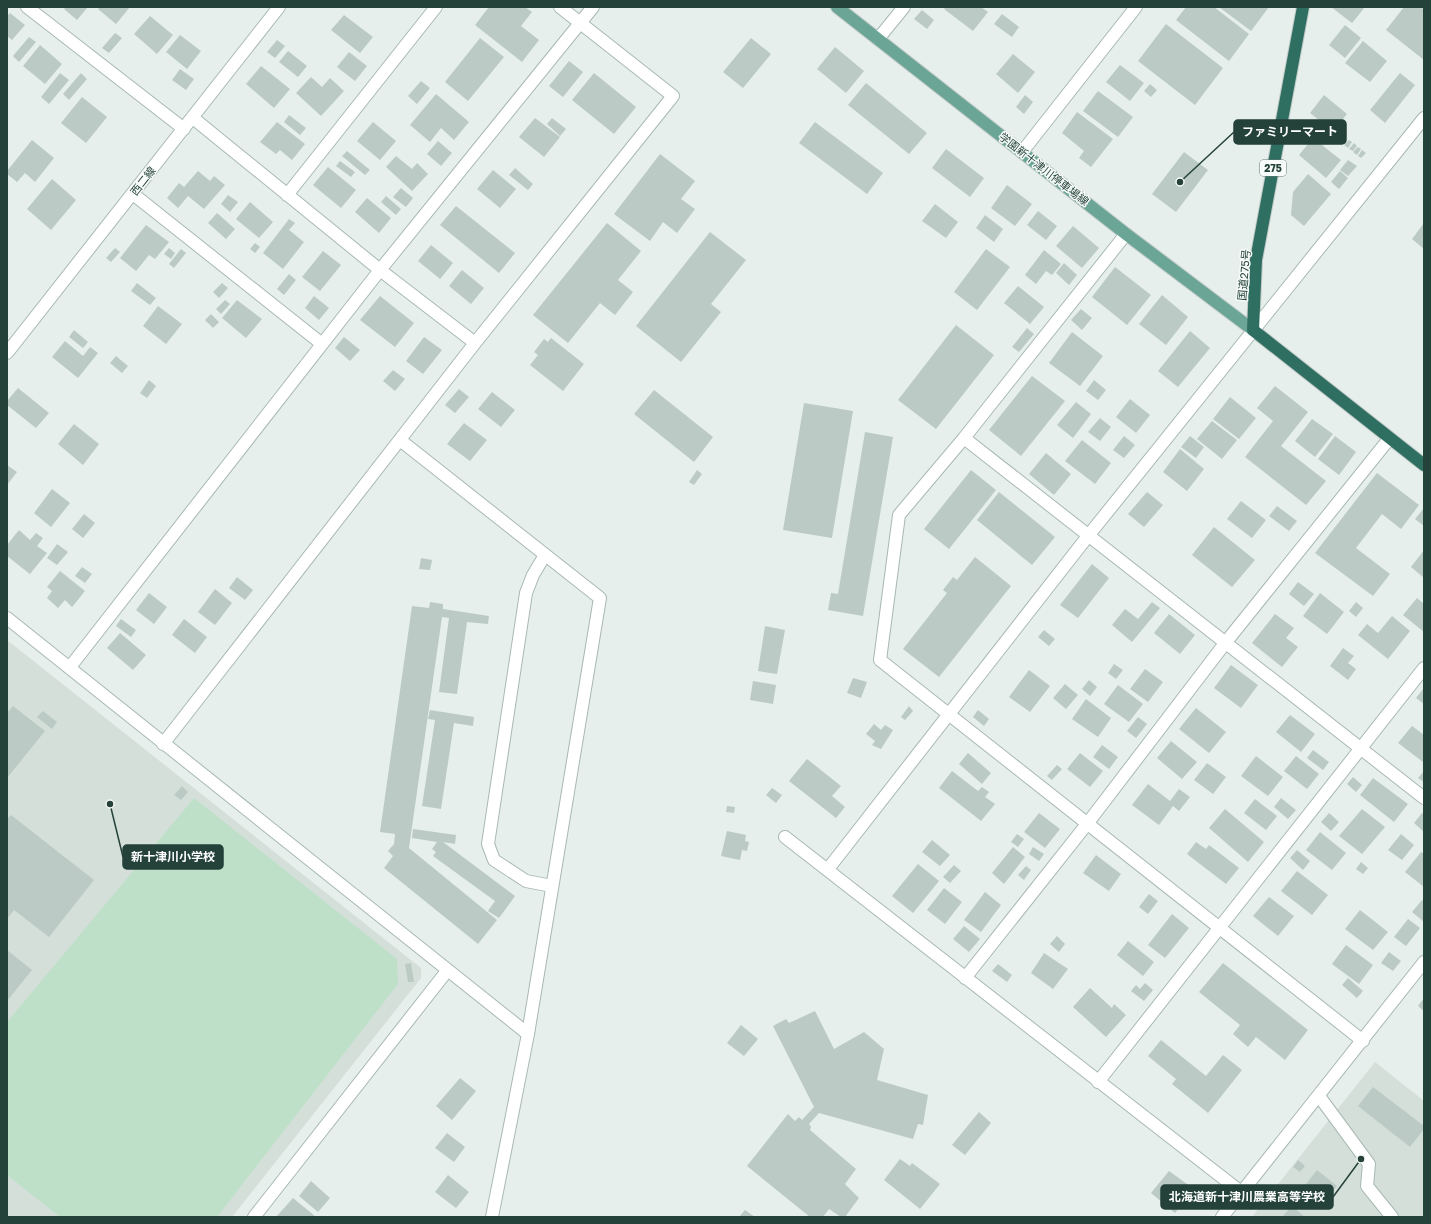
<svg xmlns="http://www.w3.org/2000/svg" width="1431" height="1224" font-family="'Golos Text','Noto Sans JP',sans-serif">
<rect width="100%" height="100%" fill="#e6efeb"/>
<!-- built -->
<path fill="#d4dfda" d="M7 640 421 968V978L232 1217H10L7 1214Z
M1375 1062 1424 1101V1217H1252Z"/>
<!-- green -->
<path fill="#bfe0c8" d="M194 798 397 959 398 984 217 1217H60L7 1175V1022Z"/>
<!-- building -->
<path fill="#bbcac4" d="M66 7H88L77 20 64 9Z
M100 7H130L116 24 98 9Z
M489 7H525L532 12 521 26 539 40 522 62 475 25Z
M946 7H981L988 12 973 31 944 9Z
M1186 7H1214L1249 34 1229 61 1176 20Z
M1219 7H1269L1251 31Z
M1331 7H1365L1352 23Z
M1404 7H1421L1424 10V60L1386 30Z
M922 10 934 20 927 29 914 19Z
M10 13 25 25 12 40 7 36V16Z
M1002 14 1019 27 1012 37 994 24Z
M344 15 373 37 360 53 331 30Z
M150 16 173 35 157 54 134 34Z
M1166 24 1223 68 1195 105 1138 61Z
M1345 25 1361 38 1345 58 1329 45Z
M115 33 122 38 109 53 102 48Z
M180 35 201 51 187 69 166 52Z
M29 37 36 42 19 62 13 56Z
M480 38 504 57 468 101 445 82Z
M751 38 771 54 743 88 723 72Z
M277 40 285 46 275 58 267 52Z
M1363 41 1387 61 1370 82 1345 63Z
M40 45 62 64 45 84 23 66Z
M835 47 864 71 846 93 817 69Z
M288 51 307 66 298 77 279 62Z
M349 52 367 66 355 81 337 67Z
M1013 54 1035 72 1018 93 996 74Z
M569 61 583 72 563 97 549 86Z
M1120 65 1144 83 1130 101 1106 82Z
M261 66 290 89 274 108 246 84Z
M180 69 194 79 186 90 172 80Z
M60 73 69 80 49 104 41 97Z
M81 73 87 79 69 100 63 94Z
M594 73 636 107 614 134 572 100Z
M1400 73 1415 85 1385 123 1370 110Z
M311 77 322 87 330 78 344 91 321 116 296 93Z
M421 81 430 88 417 104 408 96Z
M866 83 927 133 909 154 848 105Z
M1150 84 1157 90 1151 97 1144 91Z
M1098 91 1133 117 1118 137 1083 111Z
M436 94 469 122 454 140 441 128 430 142 410 125Z
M1025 95 1033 102 1024 114 1016 107Z
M1324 95 1347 114 1333 131 1310 113Z
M82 97 107 117 86 143 61 123Z
M1077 112 1113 139 1091 167 1079 158 1084 151 1062 133Z
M289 115 306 128 300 135 284 122Z
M535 118 560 137 544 157 519 137Z
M552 118 566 129 560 136 547 124Z
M277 122 305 144 292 160 280 150 276 154 260 142Z
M373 122 396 141 380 160 357 141Z
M815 122 883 173 867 194 799 143Z
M1318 128 1329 137 1323 144 1313 136Z
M1313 138 1341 160 1326 178 1299 155Z
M32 140 54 158 35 182 25 173 17 182 7 174V171Z
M1349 140 1352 142 1348 148 1344 145Z
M438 141 452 153 441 166 427 154Z
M1354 143 1357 146 1353 151 1349 149Z
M1358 147 1361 149 1357 155 1353 152Z
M946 149 984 178 970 197 932 168Z
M1362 150 1366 153 1361 158 1358 156Z
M347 151 370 170 365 175 342 156Z
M1184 152 1208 170 1176 212 1152 194Z
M660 154 695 181 681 199 695 209 677 233 663 222 650 241 614 214Z
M396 156 412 169 417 163 428 174 412 191 386 167Z
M1348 160 1357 166 1348 176 1340 170Z
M340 161 355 172 351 177 336 166Z
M328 167 356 190 341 208 313 185Z
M515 168 533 184 528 190 509 175Z
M493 170 516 189 500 208 477 189Z
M198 171 210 181 214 176 225 185 204 209 188 196 178 208 167 198 179 183 184 187Z
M1340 171 1348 178 1339 189 1331 182Z
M1308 174 1331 194 1304 226 1291 215 1293 192Z
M52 179 76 200 51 230 27 209Z
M1007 185 1032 204 1015 226 991 208Z
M401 188 413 198 406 207 393 197Z
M228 195 238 202 230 212 221 204Z
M386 196 401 209 396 215 381 202Z
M367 198 391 218 379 233 355 212Z
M250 202 273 222 259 238 236 219Z
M935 204 958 222 946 238 922 221Z
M456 206 515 253 499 273 440 225Z
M1038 211 1057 226 1046 240 1027 225Z
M217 213 235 229 226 239 208 223Z
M985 215 1003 229 994 242 976 228Z
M289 219 295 223 289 230 304 242 283 269 263 253Z
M607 223 641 251 618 280 633 292 615 315 600 303 568 343 533 315Z
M1424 223V249L1412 239Z
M146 225 169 242 155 259 149 255 136 271 120 258Z
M1073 226 1099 248 1082 268 1056 246Z
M710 232 746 260 711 304 721 312 681 362 636 326Z
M255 243 260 247 255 253 250 249Z
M431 245 453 263 440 279 418 261Z
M115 248 120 252 111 262 106 258Z
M169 248 175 253 171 259 164 254Z
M181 249 186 253 174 268 169 264Z
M986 249 1010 267 977 310 954 292Z
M1044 250 1061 264 1052 275 1046 271 1036 284 1025 275Z
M323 251 341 265 320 291 302 277Z
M1064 263 1077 275 1069 285 1056 273Z
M1115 267 1151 295 1127 325 1092 297Z
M462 270 484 288 471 304 449 286Z
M289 274 296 280 284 295 277 289Z
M137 283 156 298 150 305 131 291Z
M222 283 228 288 219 298 213 292Z
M1018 286 1044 307 1030 324 1004 303Z
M1162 295 1188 317 1166 345 1139 324Z
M314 296 329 308 319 320 305 308Z
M380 296 414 323 395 347 360 320Z
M225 300 230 304 221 314 216 309Z
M237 300 262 319 246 338 222 318Z
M158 306 182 324 166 344 143 326Z
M1081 309 1092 318 1082 330 1071 320Z
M211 314 219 322 213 328 205 320Z
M956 325 994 355 936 429 898 400Z
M1027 328 1034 334 1019 352 1012 347Z
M74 330 88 342 83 348 69 337Z
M1190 331 1210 348 1178 387 1158 371Z
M1072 332 1103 356 1080 386 1049 363Z
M344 337 360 350 350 361 335 348Z
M424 337 442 350 423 374 406 361Z
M551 338 584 364 563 391 530 365 538 355 534 352 544 339 548 342Z
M65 341 83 356 90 347 98 353 78 378 52 357Z
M116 356 128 366 122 373 110 363Z
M393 370 405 379 395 391 383 381Z
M1032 376 1065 401 1021 456 989 430Z
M149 380 156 386 147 398 140 393Z
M1094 380 1106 390 1098 400 1086 391Z
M1275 386 1308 412 1281 446 1326 481 1306 505 1245 457 1273 421 1257 408Z
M18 388 49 413 36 428 7 405V401Z
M459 389 469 397 455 413 445 405Z
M654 390 713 437 694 462 634 414Z
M492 392 515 410 501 427 478 409Z
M1230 397 1256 418 1239 439 1213 419Z
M1130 399 1150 415 1136 433 1116 417Z
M1076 402 1091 414 1073 438 1057 425Z
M804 403 853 411 832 538 783 530Z
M1100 418 1111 427 1100 441 1088 432Z
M1312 419 1333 434 1315 457 1295 441Z
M1212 421 1237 440 1222 459 1197 439Z
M464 423 487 440 470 461 447 444Z
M74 424 99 444 83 465 58 444Z
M865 432 893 437 863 616 828 610 831 593 838 594Z
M1124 436 1135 445 1124 458 1113 450Z
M1190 436 1204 447 1196 458 1181 447Z
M1335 436 1356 452 1339 475 1318 459Z
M1082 440 1111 463 1095 484 1065 461Z
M1180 449 1204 469 1187 491 1163 472Z
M1046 453 1071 474 1054 495 1029 474Z
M7 465 17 472 7 485Z
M697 470 702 474 694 485 689 482Z
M971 470 996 490 949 549 924 529Z
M1377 473 1419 505 1401 529 1382 514 1356 548 1390 574 1373 596 1315 553Z
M52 489 70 503 51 527 34 513Z
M999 492 1055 537 1032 565 977 520Z
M1147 492 1163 505 1144 527 1128 514Z
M1241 501 1266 520 1252 538 1227 519Z
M1277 506 1297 521 1289 531 1269 516Z
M1424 508V526L1415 519Z
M84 514 95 523 83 538 72 529Z
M1214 527 1255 560 1232 587 1192 555Z
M19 530 30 540 36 533 43 538 37 546 47 553 30 574 7 556V545Z
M57 544 68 552 57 565 47 558Z
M1424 550V578L1411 567Z
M975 557 1011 586 939 677 903 649 947 593 943 590 953 577 957 580Z
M421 558 432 560 430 570 419 569Z
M1092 564 1109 578 1078 618 1060 605Z
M82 567 92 574 85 583 75 576Z
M60 571 85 591 72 607 65 600 58 608 47 598 52 591 47 587Z
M237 577 253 590 245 600 229 588Z
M1298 582 1314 594 1304 606 1289 594Z
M215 589 232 603 215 625 198 612Z
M149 593 167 607 154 624 136 610Z
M1320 593 1344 612 1327 634 1303 616Z
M1417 598 1424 604V632L1403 615Z
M430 602 443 604V609L489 616 488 624 467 622 457 694 439 692 449 618 442 617 409 848 497 920 478 944 384 868 393 856 388 851 394 844 395 834 380 832 412 606 429 608Z
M1152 602 1160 608 1132 642 1112 625 1125 609 1138 619Z
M1356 602 1363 608 1356 617 1349 611Z
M1169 614 1195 635 1180 654 1154 633Z
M1275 614 1294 628 1286 638 1298 647 1282 667 1252 643Z
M1392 616 1410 631 1388 659 1358 635 1367 624 1378 633Z
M121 619 136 630 131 637 116 626Z
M184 619 207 637 195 653 172 635Z
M765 626 785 630 777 674 758 671Z
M1044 630 1055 639 1049 646 1038 637Z
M120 633 146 655 133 670 107 648Z
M1343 648 1354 656 1348 663 1356 669 1348 680 1330 666Z
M1114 664 1123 670 1116 679 1108 673Z
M1231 665 1258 685 1241 708 1214 688Z
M1145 669 1163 682 1148 702 1130 689Z
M1029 670 1050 686 1030 712 1009 697Z
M853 678 867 682 861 698 847 693Z
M1089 680 1097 687 1090 696 1082 689Z
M753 681 776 685 773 704 750 700Z
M1065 684 1078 695 1066 709 1053 698Z
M1118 685 1143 704 1129 722 1104 704Z
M1423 689H1424V704L1416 698Z
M1086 699 1111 718 1098 737 1072 719Z
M13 706 45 731 7 778V713Z
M909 706 913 711 905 720 901 717Z
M1196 708 1226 732 1209 753 1179 729Z
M430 710 474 717 473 726 454 723 441 809 422 806 435 720 428 719Z
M978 710 989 719 984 726 973 717Z
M43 711 57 722 52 729 37 717Z
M1290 715 1315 734 1301 752 1276 732Z
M1138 717 1147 724 1136 738 1127 731Z
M874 724 881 730 885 725 893 730 881 749 872 745 875 741 866 734Z
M1412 726 1424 735 1423 762 1398 743Z
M1171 741 1197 762 1182 779 1157 758Z
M1102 745 1118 757 1109 769 1093 757Z
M1313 750 1329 762 1323 770 1307 758Z
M968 753 991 773 982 784 959 764Z
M1080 753 1103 771 1090 787 1067 769Z
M1256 756 1283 777 1268 796 1241 776Z
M1296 756 1319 774 1307 789 1284 771Z
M807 759 841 786 832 796 845 807 836 818 789 781Z
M1207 763 1226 777 1213 794 1194 780Z
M1057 765 1062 769 1052 780 1047 776Z
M952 771 978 791 982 787 989 792 985 797 995 804 981 821 939 788Z
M1424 771V782L1418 778Z
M1353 777 1362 785 1356 792 1347 784Z
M1373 778 1408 804 1394 822 1360 795Z
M1148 784 1170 801 1179 789 1190 797 1179 811 1173 806 1159 825 1132 805Z
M182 786 188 792 181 800 174 795Z
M772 788 782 795 776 803 766 795Z
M1281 798 1296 810 1288 819 1274 807Z
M1255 799 1277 816 1266 830 1244 813Z
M727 806 735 807 734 813 726 812Z
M1225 809 1264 842 1248 862 1209 828Z
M1362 809 1385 827 1362 854 1339 836Z
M1039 813 1060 829 1045 848 1024 832Z
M1329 813 1339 822 1331 831 1321 822Z
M1422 813 1424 814V832L1414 823Z
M11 815 94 880 49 937 14 910 7 919V819Z
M413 829 456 835 455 844 443 842 515 896 499 918 488 911 495 901 433 856 436 852 432 849 437 842 412 838Z
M727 831 746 835 745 841 749 842 747 851 742 850 740 860 721 856Z
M1320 832 1346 853 1332 870 1306 850Z
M1017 834 1024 839 1018 847 1011 842Z
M1401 834 1414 845 1402 860 1388 850Z
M932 840 950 855 940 866 922 852Z
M1196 842 1206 849 1209 845 1239 868 1226 884 1187 854Z
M1013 847 1025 857 1004 884 992 873Z
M1033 847 1044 854 1039 861 1029 854Z
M1297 850 1310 861 1303 870 1290 858Z
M1421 852 1424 854V887L1405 872Z
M1096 855 1121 874 1109 891 1083 873Z
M1361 862 1368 868 1363 874 1356 869Z
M918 864 939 881 913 913 892 896Z
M954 865 961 871 950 883 943 877Z
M1026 866 1031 870 1024 880 1018 875Z
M1297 871 1328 895 1312 915 1281 891Z
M944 888 962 902 945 924 927 910Z
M985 892 1001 905 981 932 964 920Z
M1149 894 1158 901 1148 914 1139 907Z
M1269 897 1294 916 1278 936 1253 916Z
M1422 900 1424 901V922L1412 912Z
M1360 910 1388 932 1373 950 1345 929Z
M1172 914 1189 928 1165 958 1148 945Z
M1408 919 1420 928 1406 946 1394 937Z
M964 926 980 939 969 952 953 939Z
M1057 936 1065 944 1059 952 1050 944Z
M1128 941 1154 962 1143 976 1117 955Z
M1346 945 1373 965 1359 984 1332 964Z
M7 950 32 970 7 1001Z
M1389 952 1401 961 1393 971 1381 963Z
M1044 953 1068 969 1053 989 1031 973Z
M411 963 414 982H408L405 964Z
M1223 963 1308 1030 1285 1060 1256 1037 1248 1047 1233 1034 1240 1025 1199 992Z
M998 964 1012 975 1007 982 992 971Z
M1348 978 1363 991 1357 998 1342 985Z
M1145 983 1153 990 1144 1001 1131 991 1136 985 1140 989Z
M1090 988 1112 1008 1114 1004 1126 1015 1106 1037 1073 1007Z
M1424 998V1011L1418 1006Z
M815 1011 834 1049 864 1032 884 1049 877 1080 928 1095 923 1125 918 1124 913 1139 819 1113 809 1124 811 1127 810 1130 856 1169 845 1184 859 1198 845 1217H841L829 1209 823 1217H810L747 1166 788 1114 795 1121 799 1117 802 1120 814 1107 773 1026 786 1019 789 1023Z
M741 1025 758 1039 744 1056 727 1043Z
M1161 1040 1206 1076 1223 1055 1242 1070 1208 1113 1172 1084 1176 1079 1148 1056Z
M460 1078 476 1091 452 1120 436 1106Z
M1373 1087 1424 1126V1129L1410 1147 1358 1106Z
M979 1112 991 1123 965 1155 952 1145Z
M447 1133 465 1147 454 1162 435 1148Z
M900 1159 910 1166 912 1163 940 1184 920 1209 884 1180Z
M1298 1160 1305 1166 1300 1172 1293 1167Z
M1317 1170 1337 1186 1323 1204 1303 1188Z
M1169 1171 1194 1189 1175 1213 1151 1193Z
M448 1175 469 1192 456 1208 435 1192Z
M311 1181 330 1198 318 1212 299 1196Z
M293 1198 316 1217H276Z
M1292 1206 1305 1217H1282Z
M745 1210 755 1217H739Z"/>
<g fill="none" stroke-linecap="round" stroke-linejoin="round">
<defs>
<path id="minor" d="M27 7 184 129
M878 39 904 7
M193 118 380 270 475 343
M1022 152 1136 7
M133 194 322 344
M287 195 436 7
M1126 234 964 438 899 515 880 660 1363 1041
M7 353 279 7
M964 438 1424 798
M400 440 600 598 528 1034 492 1217
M545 555 533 575 526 593 488 844 494 860 526 881 552 886
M7 618 528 1034
M70 667 380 270 593 7
M163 744 475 343 673 96 560 7
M785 837 1241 1192
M828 869 1088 536 1424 118
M965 978 1087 824 1226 642 1389 439
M1098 1082 1424 668
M1319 1096 1369 1164 1367 1186 1392 1217
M254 1217 447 971
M1222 1217 1424 962"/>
<path id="major" d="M837 7 1126 234 1253 330"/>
<path id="highway" d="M1303 7 1256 260 1253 330 1424 465"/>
</defs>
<!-- minor casing -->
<use href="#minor" stroke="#a8b8b2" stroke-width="14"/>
<!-- major casing -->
<use href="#major" stroke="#c2cac8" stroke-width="14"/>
<!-- highway casing -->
<use href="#highway" stroke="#c2cac8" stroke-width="14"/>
<!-- minor -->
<use href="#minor" stroke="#fff" stroke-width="12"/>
<!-- major -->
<use href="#major" stroke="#6aa596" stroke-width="12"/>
<!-- highway -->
<use href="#highway" stroke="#2f6f62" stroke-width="12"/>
</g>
<g text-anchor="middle" stroke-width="3" stroke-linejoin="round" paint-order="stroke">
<!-- shield labels -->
<rect fill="#f7fbf9" stroke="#637a73" stroke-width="1" x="1260" y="160" width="26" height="16" rx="3"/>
<g font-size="10" font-weight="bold" fill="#24423a">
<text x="1273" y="172">275</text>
</g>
<!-- street labels -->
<g font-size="11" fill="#24423a" stroke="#f7fbf9">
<text transform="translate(1044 169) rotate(38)" y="4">学園新十津川停車場線</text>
<text transform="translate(143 181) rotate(-52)" y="4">西二線</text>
<text transform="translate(1244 275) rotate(-85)" y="4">国道275号</text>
</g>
</g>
<!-- callouts -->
<path fill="none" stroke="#24423a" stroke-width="1.5" d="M1180 182L1234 132M110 804L123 857M1361 1159L1333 1197"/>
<g fill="#24423a" stroke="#f7fbf9" stroke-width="1.5">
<circle cx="1180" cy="182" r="4"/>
<circle cx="110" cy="804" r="4"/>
<circle cx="1361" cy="1159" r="4"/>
</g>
<g fill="#24423a" stroke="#24423a" stroke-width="1.5">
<rect x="1234" y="120" width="112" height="24" rx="4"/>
<rect x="123" y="845" width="100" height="24" rx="4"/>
<rect x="1161" y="1185" width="172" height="24" rx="4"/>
</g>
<g font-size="12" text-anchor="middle" font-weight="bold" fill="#fff">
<text x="1290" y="136">ファミリーマート</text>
<text x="173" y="861">新十津川小学校</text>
<text x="1247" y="1201">北海道新十津川農業高等学校</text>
</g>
<!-- border -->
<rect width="1431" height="1224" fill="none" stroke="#24423a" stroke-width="16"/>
</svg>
